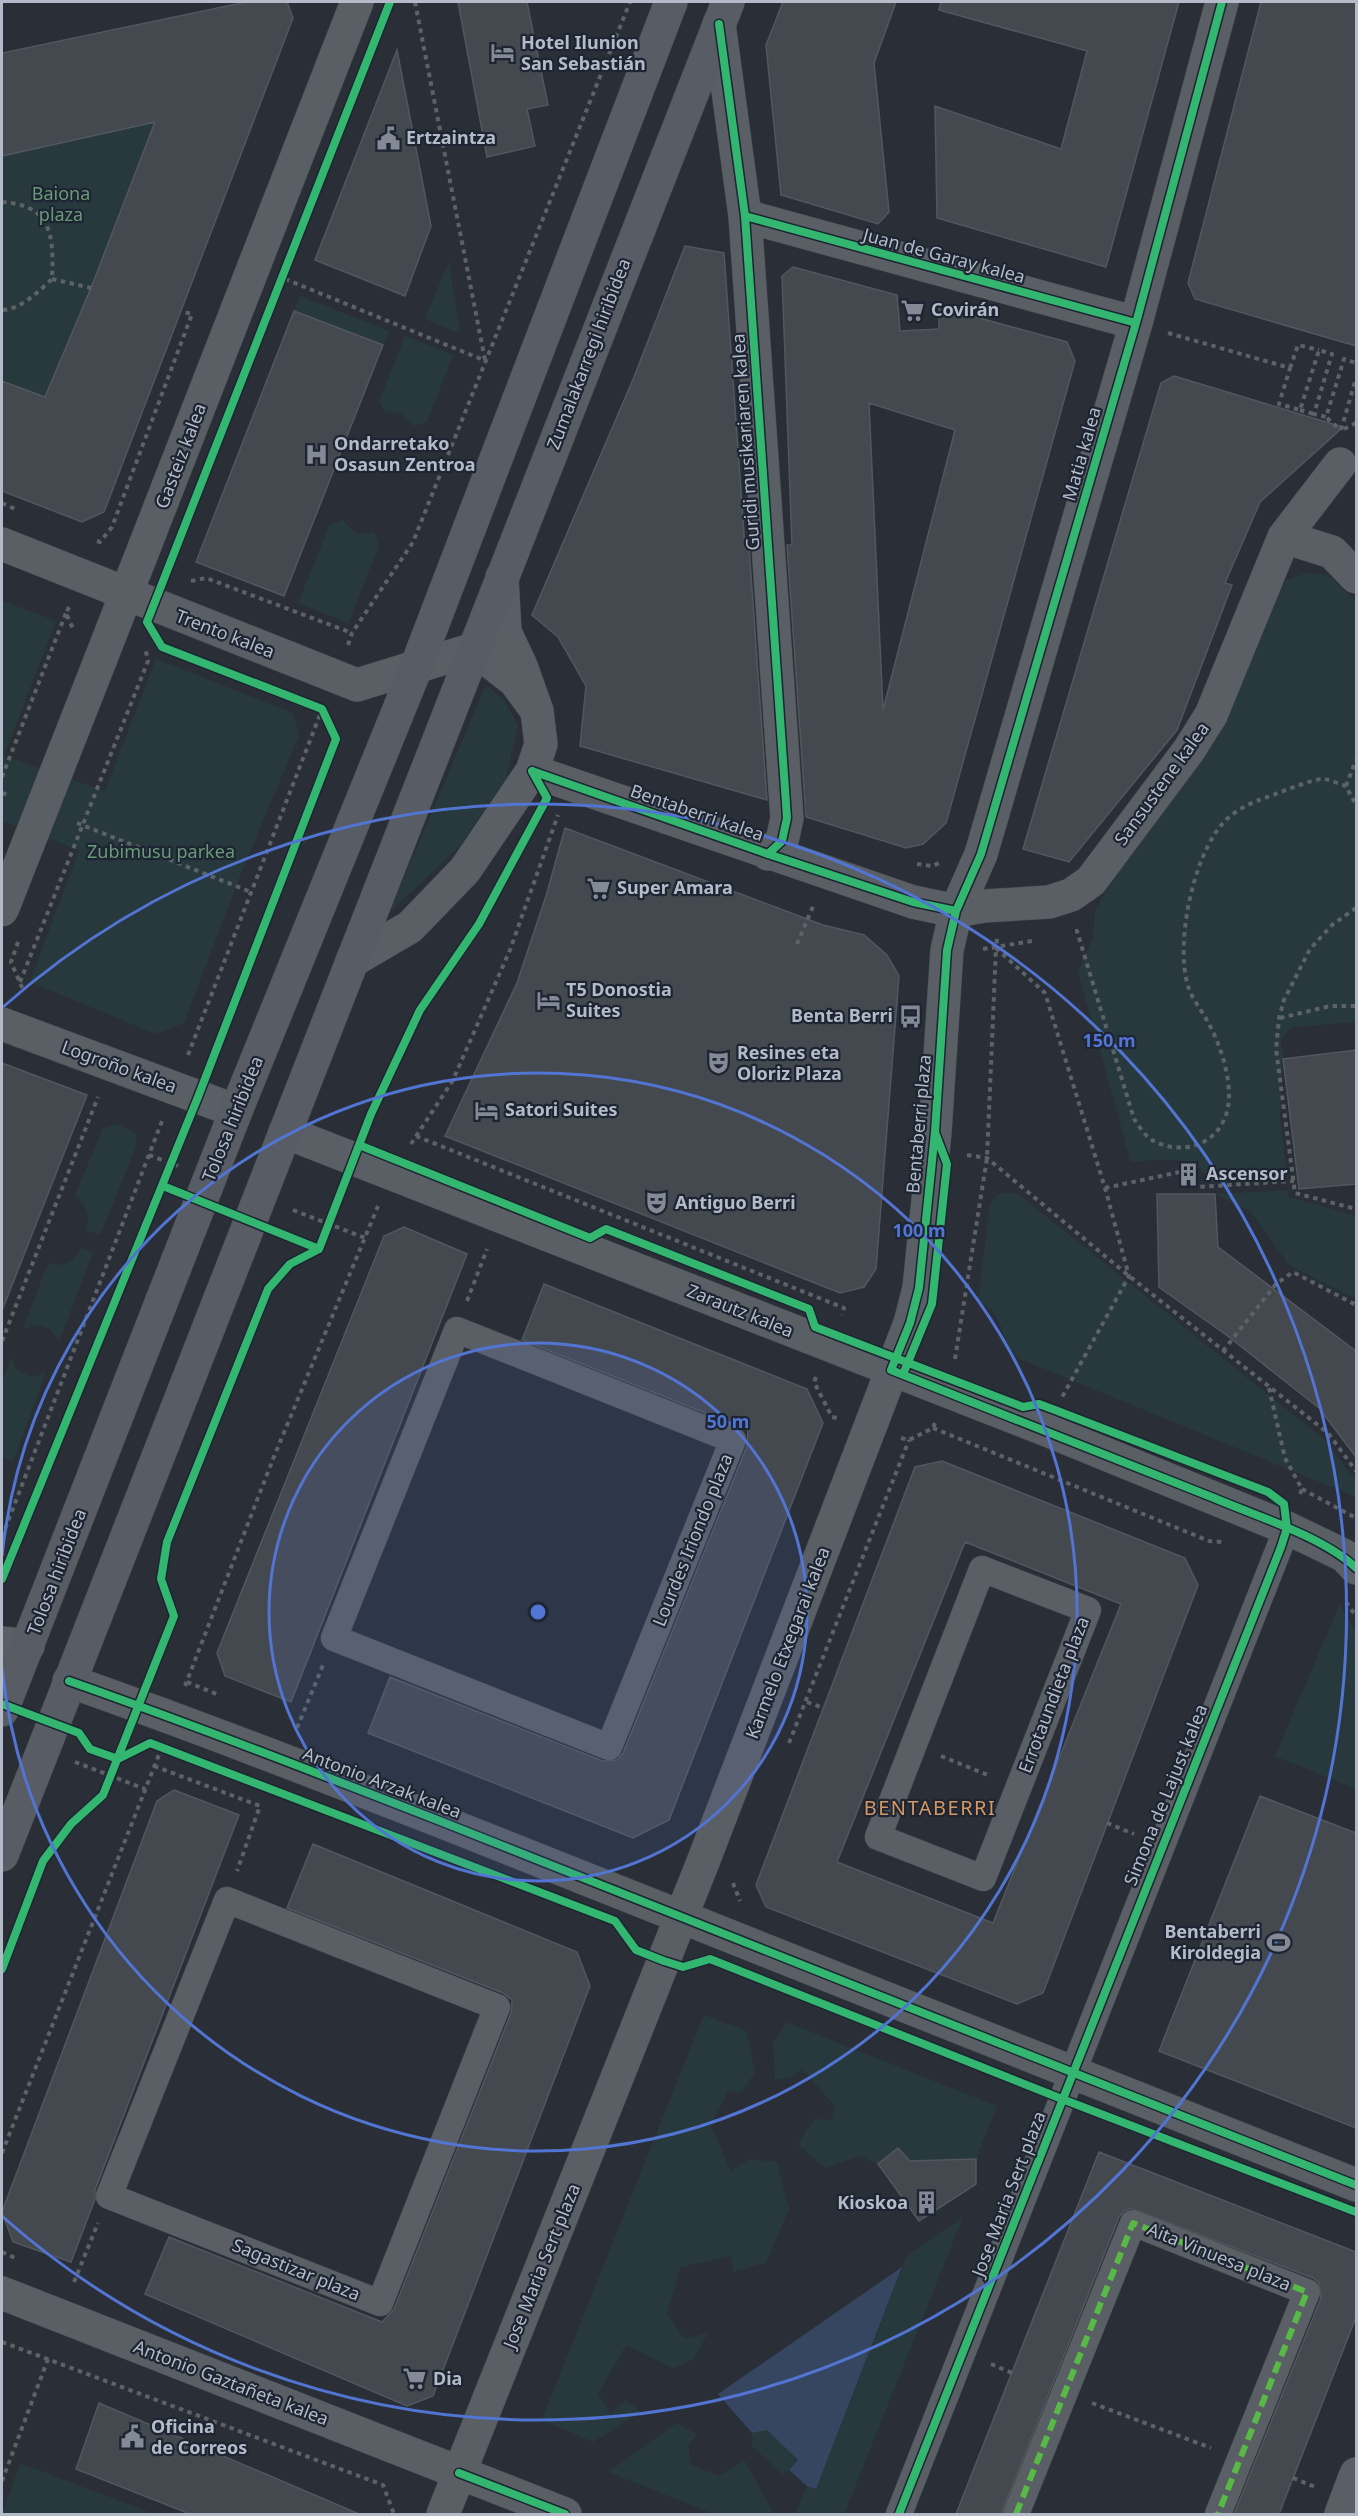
<svg xmlns="http://www.w3.org/2000/svg" width="1358" height="2516" font-family="'Noto Sans',sans-serif">
<rect width="100%" height="100%" fill="#2a2f37"/>
<!-- green -->
<path fill="#27393d" d="M155 122 91 288 45 397 2 381V156Z
M449 261 460 334 425 319Z
M300 296 389 331 383 345 294 311Z
M405 336 453 355 427 422 413 426C406 415 399 410 386 413L379 401Z
M343 520 357 534 374 533 379 546 348 623 298 603 329 526Z
M1306 573 1328 575 1356 601V1022L1293 1027 1281 1039 1283 1059 1280 1117 1288 1178 1213 1183C1193 1154 1163 1159 1131 1162L1078 972 1093 937 1095 910 1112 881 1198 766 1220 727 1271 600 1286 581Z
M2 601 56 621 4 756 105 791 156 659 293 713 299 735 236 886 184 1023 156 1034 30 982 79 850 2 821Z
M486 685 504 700 518 725 506 778 459 847 389 913Z
M116 1124 136 1133V1147L100 1235 86 1230C91 1214 86 1206 75 1195L103 1128Z
M1288 1190 1289 1197 1356 1216V1299L1289 1265 1250 1211 1215 1194Z
M1000 1193H1017L1325 1440 1356 1481V1497L1018 1358 1005 1344 1002 1328 993 1311 978 1301 990 1203Z
M81 1248 93 1252 59 1342 52 1331 39 1324 23 1329 48 1263 59 1265 72 1261Z
M11 1358 18 1371 32 1377 46 1372 13 1462 2 1457V1382Z
M1340 1604 1356 1632V1789L1275 1756Z
M704 2015 746 2031 755 2073 741 2092 728 2091 711 2126 731 2171 751 2159 777 2162 789 2209 766 2263 733 2272 731 2256 681 2267 667 2313 684 2339 708 2333 693 2360 672 2368 626 2345 598 2394 611 2413 626 2400 641 2412 593 2442 542 2420Z
M786 2022 997 2106 976 2159 910 2161 898 2148 878 2164 860 2156 825 2168 798 2144 814 2119 833 2120 834 2105 802 2069 791 2078 775 2079 773 2044Z
M963 2217 844 2514H795L807 2486 816 2489 907 2256Z
M677 2423 697 2434 688 2446 691 2465 719 2476 744 2460 774 2514H714L608 2472Z
M767 2430 798 2461 783 2475 752 2446V2433Z
M20 2463 154 2514H2Z"/>
<!-- water -->
<path fill="#374660" d="M902 2267 816 2489 807 2486 789 2470 798 2460 767 2430 752 2433 718 2394Z"/>
<!-- building -->
<path fill="#44484f" stroke="#52575f" stroke-width="1.5" fill-rule="evenodd" d="M246 2H287L293 18 104 512 82 522 2 491V381L45 397 91 288 155 122 2 156V53Z
M458 2H527L548 105 527 109 535 146 487 157Z
M783 2H896L874 63 889 212 878 224 781 195 766 45Z
M941 2H1179L1106 267 937 218 935 106 1061 149 1087 51 939 10Z
M1261 2H1356V346L1195 299 1188 283Z
M397 50 431 226 405 296 315 260Z
M685 246 724 253 745 548 749 547 767 800 580 746 586 686 558 637 532 615 634 377Z
M793 267 897 295 900 331 939 329V307L1067 342 1075 361 946 823 923 844 906 848 806 817 787 545H792L782 276ZM869 403 955 430 883 710Z
M294 311 383 345 284 596 196 562Z
M1174 376 1343 427 1260 502 1225 583 1232 585 1177 730 1069 862 1023 849 1161 383Z
M565 828 823 925 864 935 887 955 899 976 876 1269 864 1287 840 1293 445 1136 517 983 546 896Z
M1356 1050V1184L1299 1189 1283 1059Z
M2 1063 87 1095 3 1308H2Z
M1157 1194H1215L1218 1247 1356 1351V1457L1319 1408 1229 1337 1159 1287Z
M404 1227 467 1254 291 1702 225 1676 217 1653 384 1236Z
M544 1284 807 1389 823 1423 669 1820 633 1838 368 1733 390 1677 603 1761 617 1760 623 1753 747 1446 748 1430 522 1340Z
M942 1461 1185 1558 1198 1585 1043 1993 1017 2004 766 1907 756 1885 915 1467ZM965 1542 1121 1604 993 1923 837 1862Z
M174 1790 239 1815 95 2190V2199L71 2262 13 2242 2 2212 157 1801Z
M1260 1796 1356 1833V2128L1159 2051Z
M313 1844 577 1952 590 1986 433 2396 407 2406 145 2294 169 2237 382 2322 394 2309 511 2013 512 2000 503 1993 287 1908Z
M898 2148 910 2161 976 2159V2184L919 2221 878 2164Z
M1099 2152 1356 2252V2317L1279 2514H1234L1321 2298 1319 2283 1313 2278 1131 2208 1124 2211 1119 2217 1001 2514H956Z
M99 2403 359 2514H190L76 2469Z"/>
<g fill="none" stroke-linecap="round" stroke-linejoin="round">
<defs>
<path id="pedestrian" d="M457 1330 733 1440 609 1747 334 1638Z
M982 1569 1088 1610 983 1878 878 1837Z
M227 1900 497 2007 380 2303 109 2196Z
M899 2514 1287 1528
M1016 2514 1133 2223 1307 2292 1218 2514"/>
<path id="minor" d="M719 24 745 216 787 818 782 841 768 854
M745 216 1136 323
M1284 537 1332 552 1356 577
M2 544 357 685 474 649 515 681 537 711
M98 666 357 2
M532 771 913 902 956 911 984 906 1049 902 1071 895 1091 881 1189 750 1211 715 1284 537 1340 464
M352 961 410 927 465 870 532 771 541 744 537 711 521 666 505 632 502 577
M2 1024 236 1111
M285 1132 1044 1429 1287 1528 1345 1556 1356 1568
M2 1643 28 1646
M69 1681C194 1725 317 1773 440 1821 746 1940 1050 2065 1356 2185
M2 2293 565 2514
M443 2514 703 1862 910 1323 919 1288 935 1132 947 950 956 911 981 854 1136 323 1222 2
M1341 2514 1356 2474"/>
<path id="secondary" d="M2 1710 236 1111 417 665 671 2
M2 1855 728 2"/>
</defs>
<!-- pedestrian casing -->
<use href="#pedestrian" stroke="#464a50" stroke-width="27"/>
<!-- minor casing -->
<use href="#minor" stroke="#464a50" stroke-width="34"/>
<!-- secondary casing -->
<use href="#secondary" stroke="#464a50" stroke-width="34"/>
<!-- path -->
<path stroke="#5d6269" stroke-width="4" stroke-dasharray="4.5 4.5" stroke-linecap="butt" d="M415 2 485 360
M2 202C52 205 54 236 52 279 39 291 20 310 2 310
M52 279 91 288
M285 279 486 361
M1168 333 1290 368 1279 404 1300 410 1319 350 1332 354 1314 414 1326 417 1344 359 1356 363
M1290 368 1298 345 1319 350
M1300 410 1314 414
M1327 418 1339 429
M1344 429 1356 423
M1341 430 1356 378
M2 503 15 509
M97 541 100 542 112 527 192 314 183 312
M191 581 206 578 352 633
M69 607 66 613 74 631
M348 645 352 633 413 542 630 2
M2 777 66 613
M1346 786 1356 760
M2 793 8 795
M77 823 251 892
M917 864 933 866 939 863
M1356 908 1332 925 1310 949 1284 1000 1279 1018 1276 1049 1295 1193 1356 1209
M1075 931H1077L1134 1119C1139 1126 1145 1136 1152 1140 1188 1160 1229 1139 1229 1096 1229 1073 1221 1047 1210 1026 1204 1013 1192 1000 1188 986 1175 943 1193 855 1224 822 1232 813 1248 804 1259 800 1272 796 1313 778 1324 779 1331 780 1339 784 1346 786L1356 805
M997 939 996 948 1045 993 1105 1188 1129 1276 1061 1399
M18 942 11 962 24 992
M797 944 814 904
M983 949 1032 941
M20 982 148 661 145 647
M1280 1018 1330 1006H1356
M188 1055 323 707
M416 1136 844 1308 842 1315
M411 1144 453 1080 510 950 558 815
M149 1155 178 1166
M967 1155 987 1158 1129 1276 1328 1433 1356 1471
M1105 1188 1189 1170 1197 1187 1294 1181
M293 1210 365 1238
M467 1301 487 1249
M2 1341 98 1097
M1223 1351 1276 1284 1293 1272 1356 1305
M955 1359 987 1158 996 948
M816 1377 814 1382 832 1417 837 1418
M1269 1388 1285 1458 1302 1489 1299 1497
M933 1428 1209 1541 1222 1542
M901 1438 909 1440 933 1428 935 1423
M1302 1489 1356 1518
M2 1537 162 1121
M1346 1602 1356 1616
M187 1682 219 1695
M185 1686 273 1459 378 1206
M807 1702 823 1708
M297 1728 323 1665
M789 1743 909 1440
M941 1756 990 1776
M75 1762 145 1789
M154 1766 260 1806 237 1871
M1107 1823 1134 1834
M733 1883 740 1901
M2 2153 160 1752
M2 2252 15 2258
M74 2282 98 2223
M2 2342 383 2485 394 2514
M991 2364 1012 2373
M1092 2403 1211 2448
M1293 2478 1315 2487
M2 2481 48 2359"/>
<!-- pedestrian -->
<use href="#pedestrian" stroke="#5a5e65" stroke-width="26"/>
<!-- minor -->
<use href="#minor" stroke="#5a5e65" stroke-width="33"/>
<!-- secondary -->
<use href="#secondary" stroke="#585c64" stroke-width="33"/>
<defs>
<path id="minor-bridge" d="M2 910 98 666"/>
</defs>
<!-- minor-bridge casing -->
<use href="#minor-bridge" stroke="#464a50" stroke-width="34" stroke-linecap="butt"/>
<!-- minor-bridge -->
<use href="#minor-bridge" stroke="#5a5e65" stroke-width="33"/>
<!-- quiet -->
<path stroke="#58b947" stroke-width="6" stroke-dasharray="12 6" stroke-linecap="butt" d="M1016 2514 1133 2223 1307 2292 1218 2514"/>
<defs>
<path id="cycleway" d="M1222 2 1136 323 981 854 956 911 947 950 935 1132 919 1288 910 1323 891 1370C999 1413 1107 1455 1214 1498 1256 1516 1324 1537 1356 1568
M719 24 745 216 787 818 782 841 768 854
M745 216 1136 323
M532 771 768 854 913 902 956 911
M359 1145 590 1238 606 1229 809 1309 815 1327 1023 1407 1039 1404 1055 1410 1268 1492 1284 1504 1287 1528 1281 1547 899 2514
M163 1186 319 1249
M904 1372 932 1304 947 1164 936 1135
M2 1579 198 1097 336 739 322 709 162 647 147 622 390 2
M69 1681C194 1725 317 1773 440 1821 746 1940 1050 2065 1356 2185
M2 1704 79 1733 90 1749 118 1759 150 1743 615 1921 636 1950 664 1961 683 1967 710 1959 1062 2099 1356 2212
M2 1969 43 1861 71 1824 103 1795 174 1616 161 1579 167 1542 268 1289 290 1264 319 1249 371 1114 420 1010 479 924 547 798 532 771
M459 2473 565 2514"/>
</defs>
<!-- cycleway casing -->
<use href="#cycleway" stroke="#1d2532" stroke-width="11"/>
<!-- cycleway -->
<use href="#cycleway" stroke="#33b770" stroke-width="8"/>
</g>
<!-- distance rings -->
<circle cx="538" cy="1612" r="269" fill="#5274d2" fill-opacity=".12"/>
<g fill="none" stroke="#5274d2" stroke-width="3">
<circle cx="538" cy="1612" r="269"/>
<path d="M2 1556A539 539 0 1 1 2 1668"/>
<path d="M3 1007A808 808 0 1 1 3 2217"/>
</g>
<!-- icons -->
<defs>
<symbol id="hotel-bare" viewBox="-9 -9 18 18"><path d="M-6-4.5h1.5V1H6V5H4.5V3h-9V5H-6ZM-4 0a1.8 1.8 0 1 1 3.6 0ZM.5 0V-2.5h3Q6-2.5 6 0Z" fill="#838a95" stroke="#1d2532" stroke-width="2.5" paint-order="stroke"/></symbol>
<symbol id="civic-bare" viewBox="-9 -9 18 18"><path d="M-.6-6.5H3V-4.5H.6V-3L4-1V1h2V6H-6V1h2V-1L-.6-3ZM-1.2 2.5V6h2.4V2.5Z" fill="#838a95" stroke="#1d2532" stroke-width="2.5" paint-order="stroke"/></symbol>
<symbol id="supermarket-bare" viewBox="-9 -9 18 18"><path d="M-6-5.5h2.5l.6 2H6L4.5 2H-2.5L-4.4-4H-6ZM-1.5 3.2a1.3 1.3 0 1 0 .1 0ZM3 3.2a1.3 1.3 0 1 0 .1 0Z" fill="#838a95" stroke="#1d2532" stroke-width="2.5" paint-order="stroke"/></symbol>
<symbol id="hospital-bare" viewBox="-9 -9 18 18"><path d="M-5-5h3v3.5h4V-5h3V5h-3V1.5h-4V5h-3Z" fill="#838a95" stroke="#1d2532" stroke-width="2.5" paint-order="stroke"/></symbol>
<symbol id="bus-bare" viewBox="-9 -9 18 18"><path d="M-5-6H5V4H4V6H2V4H-2V6H-4V4H-5ZM-3.5-4V0h7V-4ZM-3.5 1.2v1.5H-2V1.2ZM2 1.2v1.5H3.5V1.2Z" fill="#838a95" stroke="#1d2532" stroke-width="2.5" paint-order="stroke"/></symbol>
<symbol id="theatre-bare" viewBox="-9 -9 18 18"><path d="M-5-5.5Q0-4 5-5.5V0Q5 5 0 6Q-5 5-5 0ZM-3.3-2.5H-1v1.5H-3.3ZM1-2.5H3.3v1.5H1ZM-2.8 1Q0 5.5 2.8 1Z" fill="#838a95" stroke="#1d2532" stroke-width="2.5" paint-order="stroke"/></symbol>
<symbol id="building-bare" viewBox="-9 -9 18 18"><path d="M-4-6H4V6H1V3H-1V6H-4ZM-2.5-4.3h1.7v1.8h-1.7ZM.8-4.3h1.7v1.8H.8ZM-2.5-1h1.7V.8h-1.7ZM.8-1h1.7V.8H.8Z" fill="#838a95" stroke="#1d2532" stroke-width="2.5" paint-order="stroke"/></symbol>
<symbol id="stadium-bare" viewBox="-9 -9 18 18"><path d="M0-5a6.5 5 0 1 0 0 10a6.5 5 0 1 0 0-10ZM-3.5-1.8h7v3.6h-7Z" fill="#838a95" stroke="#1d2532" stroke-width="2.5" paint-order="stroke"/></symbol>
</defs>
<g fill-rule="evenodd">
<use href="#hotel-bare" x="486" y="36" width="33" height="33"/>
<use href="#civic-bare" x="372" y="122" width="33" height="33"/>
<use href="#supermarket-bare" x="896" y="294" width="33" height="33"/>
<use href="#hospital-bare" x="300" y="438" width="33" height="33"/>
<use href="#supermarket-bare" x="582" y="872" width="33" height="33"/>
<use href="#hotel-bare" x="532" y="984" width="33" height="33"/>
<use href="#bus-bare" x="894" y="1000" width="33" height="33"/>
<use href="#theatre-bare" x="702" y="1046" width="33" height="33"/>
<use href="#hotel-bare" x="470" y="1094" width="33" height="33"/>
<use href="#building-bare" x="1172" y="1158" width="33" height="33"/>
<use href="#theatre-bare" x="640" y="1186" width="33" height="33"/>
<use href="#stadium-bare" x="1262" y="1926" width="33" height="33"/>
<use href="#building-bare" x="910" y="2186" width="33" height="33"/>
<use href="#supermarket-bare" x="398" y="2362" width="33" height="33"/>
<use href="#civic-bare" x="116" y="2420" width="33" height="33"/>
</g>
<g text-anchor="middle" stroke-width="4.5" stroke-linejoin="round" paint-order="stroke">
<!-- poi labels -->
<g font-size="18" font-weight="bold" fill="#b3bbc8" stroke="#1d2532" text-anchor="start">
<text x="521" y="49">Hotel Ilunion<tspan x="521" dy="21">San Sebastián</tspan></text>
<text x="406" y="144">Ertzaintza</text>
<text x="931" y="316">Covirán</text>
<text x="334" y="450">Ondarretako<tspan x="334" dy="21">Osasun Zentroa</tspan></text>
<text x="617" y="894">Super Amara</text>
<text x="566" y="996">T5 Donostia<tspan x="566" dy="21">Suites</tspan></text>
<text x="893" y="1022" text-anchor="end">Benta Berri</text>
<text x="737" y="1059">Resines eta<tspan x="737" dy="21">Oloriz Plaza</tspan></text>
<text x="505" y="1116">Satori Suites</text>
<text x="1206" y="1180">Ascensor</text>
<text x="675" y="1209">Antiguo Berri</text>
<text x="1261" y="1938" text-anchor="end">Bentaberri<tspan x="1261" dy="21">Kiroldegia</tspan></text>
<text x="908" y="2209" text-anchor="end">Kioskoa</text>
<text x="433" y="2385">Dia</text>
<text x="151" y="2433">Oficina<tspan x="151" dy="21">de Correos</tspan></text>
</g>
<!-- park labels -->
<g font-size="18" fill="#6a9977" stroke="#1d2532">
<text x="61" y="200">Baiona<tspan x="61" dy="21">plaza</tspan></text>
<text x="161" y="858">Zubimusu parkea</text>
</g>
<!-- street labels -->
<g font-size="18" fill="#b3bbc8" stroke="#1d2532">
<text transform="translate(944 256) rotate(15)" y="6">Juan de Garay kalea</text>
<text transform="translate(589 354) rotate(-69)" y="6">Zumalakarregi hiribidea</text>
<text transform="translate(746 442) rotate(-94)" y="6">Guridi musikariaren kalea</text>
<text transform="translate(1082 454) rotate(-74)" y="6">Matia kalea</text>
<text transform="translate(181 456) rotate(-69)" y="6">Gasteiz kalea</text>
<text transform="translate(225 634) rotate(21)" y="6">Trento kalea</text>
<text transform="translate(1162 784) rotate(-54)" y="6">Sansustene kalea</text>
<text transform="translate(697 813) rotate(19)" y="6">Bentaberri kalea</text>
<text transform="translate(119 1067) rotate(20)" y="6">Logroño kalea</text>
<text transform="translate(233 1119) rotate(-68)" y="6">Tolosa hiribidea</text>
<text transform="translate(919 1124) rotate(-85)" y="6">Bentaberri plaza</text>
<text transform="translate(740 1311) rotate(22)" y="6">Zarautz kalea</text>
<text transform="translate(693 1540) rotate(-68)" y="6">Lourdes Iriondo plaza</text>
<text transform="translate(57 1572) rotate(-69)" y="6">Tolosa hiribidea</text>
<text transform="translate(788 1643) rotate(-69)" y="6">Karmelo Etxegarai kalea</text>
<text transform="translate(1054 1695) rotate(-69)" y="6">Errotaundieta plaza</text>
<text transform="translate(382 1783) rotate(21)" y="6">Antonio Arzak kalea</text>
<text transform="translate(1166 1795) rotate(-68)" y="6">Simona de Lajust kalea</text>
<text transform="translate(1009 2194) rotate(-69)" y="6">Jose Maria Sert plaza</text>
<text transform="translate(1219 2257) rotate(22)" y="6">Aita Vinuesa plaza</text>
<text transform="translate(542 2266) rotate(-68)" y="6">Jose Maria Sert plaza</text>
<text transform="translate(296 2270) rotate(22)" y="6">Sagastizar plaza</text>
<text transform="translate(231 2383) rotate(21)" y="6">Antonio Gaztañeta kalea</text>
</g>
<!-- neighbourhood labels -->
<g font-size="20" letter-spacing="1.5" fill="#d49763" stroke="#1d2532">
<text x="930" y="1815">BENTABERRI</text>
</g>
</g>
<circle cx="538" cy="1612" r="9" fill="#5274d2" stroke="#1d2532" stroke-width="3"/>
<g font-size="18" text-anchor="middle" font-weight="bold" fill="#5274d2" stroke="#1d2532" stroke-width="4.5" stroke-linejoin="round" paint-order="stroke">
<text x="1109" y="1047">150 m</text>
<text x="919" y="1237">100 m</text>
<text x="728" y="1428">50 m</text>
</g>
<!-- border -->
<rect width="1358" height="2516" fill="none" stroke="#b3bbc8" stroke-width="6"/>
</svg>
